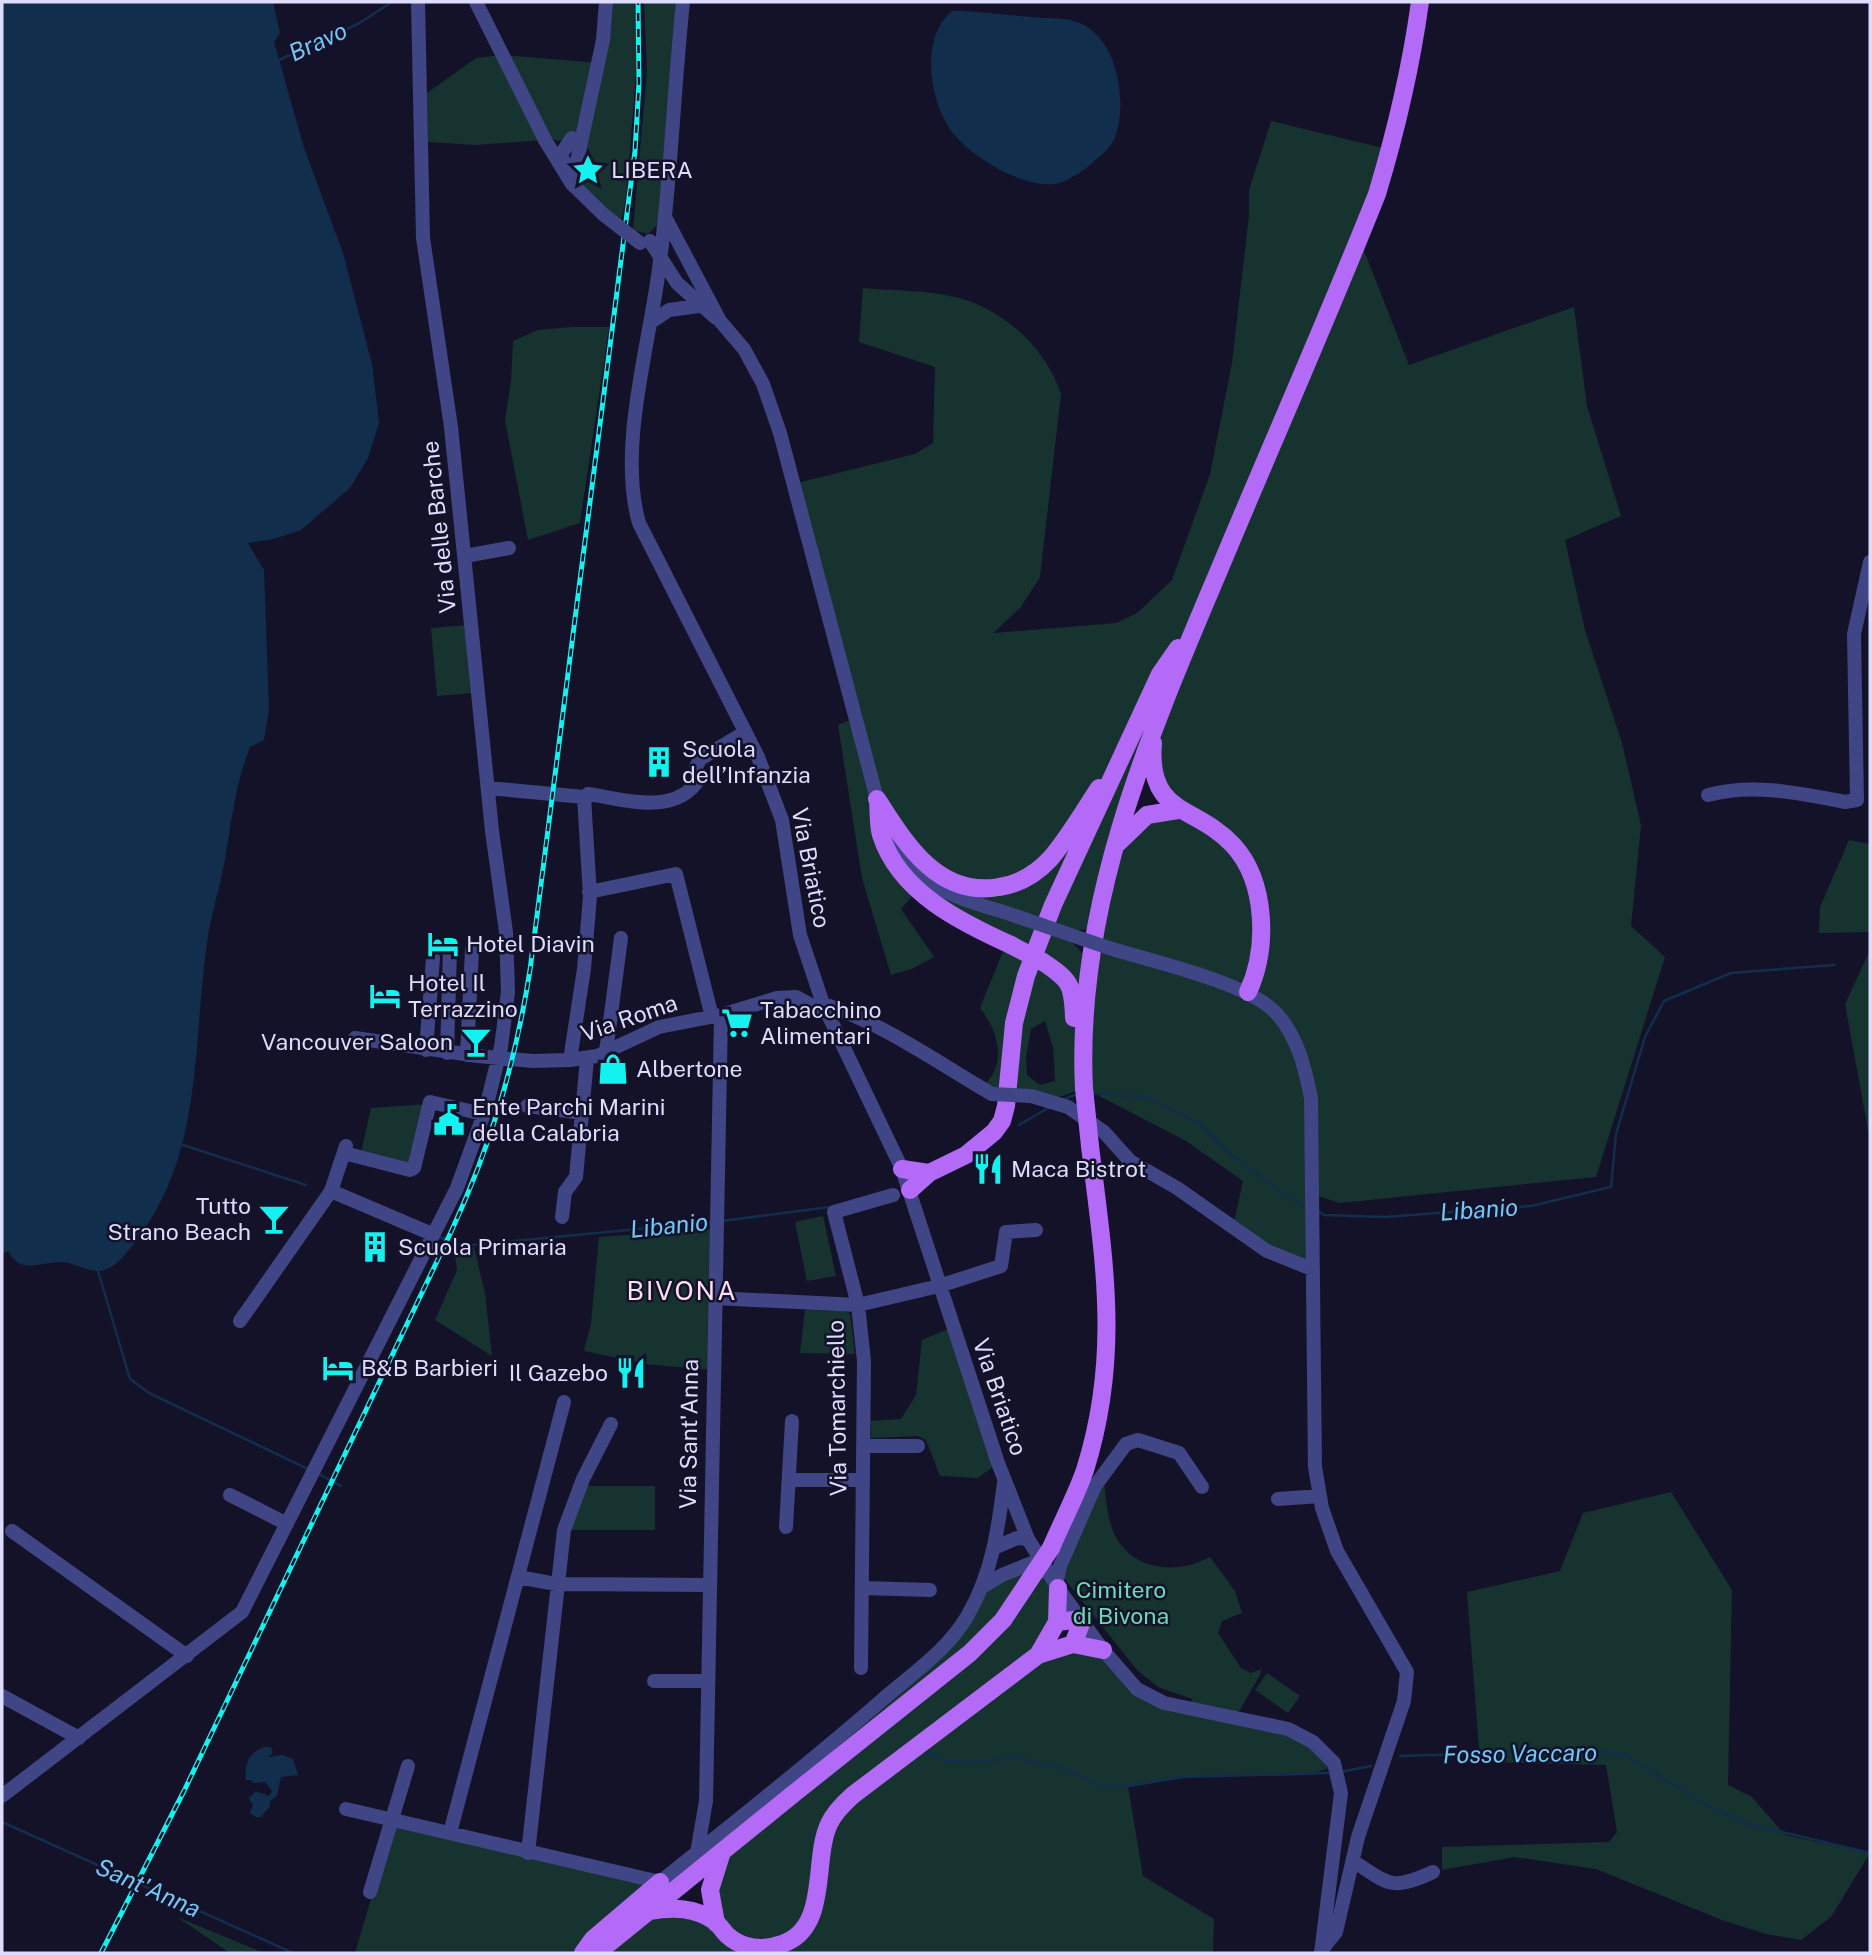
<svg xmlns="http://www.w3.org/2000/svg" width="1872" height="1955" font-family="'Public Sans',sans-serif">
<rect width="100%" height="100%" fill="#141229"/>
<!-- green -->
<path fill="#16332f" fill-rule="evenodd" d="M606 2H634C639 47 635 91 631 136 629 164 628 194 621 221L572 184 580 153 567 139 558 141 543 135 545 140 475 145 428 142 427 93 476 58 503 55 598 63Z
M644 2H683L665 217 648 234 633 230 647 71Z
M1271 121 1391 150 1359 238 1409 365 1574 307 1587 406 1621 516 1565 540 1585 630 1622 743 1641 825 1631 926 1665 957 1596 1177 1340 1203 1312 1194V1269L1233 1227 1243 1181 1186 1141 1084 1088 1048 1101 981 1088C1008 1066 999 1032 980 1008L1004 949 915 893 901 909 934 957 912 969 891 975 862 878 838 725 855 718 793 484 915 454 933 443 935 367 859 342 863 288C894 291 929 290 959 298 1005 310 1047 350 1061 394L1040 577 1020 608 993 633 1116 623 1137 613 1172 580 1210 474 1232 363 1249 215V190ZM1151 762 1177 810 1136 823 1114 846ZM1096 929 1108 948 1090 962 1062 931ZM1045 1021 1053 1047 1055 1081 1040 1085 1027 1075 1026 1057 1031 1029Z
M572 327H609L580 523 528 540 505 420 511 382 513 341 538 330Z
M467 625 472 693 437 696 431 628Z
M1849 840 1870 844V932L1819 933 1820 907Z
M1870 950V1141L1845 1004Z
M429 1104 414 1168 360 1157 371 1108Z
M823 1216 836 1276 807 1281 795 1222Z
M715 1229 713 1370 645 1364 584 1351 591 1323 599 1237Z
M474 1247 485 1293 492 1356 435 1320 457 1270 454 1249Z
M805 1310 846 1311 850 1314 855 1354 800 1353Z
M953 1327 998 1463 978 1478 940 1476 926 1440 918 1436 871 1438V1421L901 1419 916 1395 922 1340Z
M1103 1472C1106 1495 1106 1526 1121 1545 1143 1573 1182 1572 1210 1557L1235 1591 1242 1613 1222 1621 1218 1633 1241 1668 1251 1673 1261 1669 1260 1675 1235 1718 1288 1729 1334 1766 1310 1775 1184 1777 1128 1786 1143 1876 1214 1919 1213 1953H597L649 1911 707 1918 721 1854 946 1645 982 1587 1032 1563 1058 1588 1038 1654 1103 1650 1138 1689 1191 1709 1192 1699 1158 1687 1137 1670 1059 1572Z
M580 1486H655V1530H565Z
M1671 1492 1732 1590 1728 1785 1752 1797 1785 1835 1870 1853 1831 1917 1801 1940 1766 1934 1722 1920 1596 1869 1515 1857 1442 1870V1847L1609 1842 1617 1832 1606 1765 1480 1762 1467 1592 1560 1571 1583 1513Z
M1267 1673 1300 1696 1288 1713 1255 1690Z
M394 1820 660 1882 583 1953H355Z
M177 1917 264 1953H230Z"/>
<!-- water -->
<path fill="#122e4d" d="M2 2H273L280 33 274 42 304 148 343 253 372 364 379 423 368 458 350 488 301 530 274 539 248 543 264 570 269 709 264 740 250 747C234 787 231 828 223 870 218 894 210 918 207 943 192 1047 204 1158 132 1246 124 1256 114 1269 100 1271 90 1271 78 1266 69 1263 46 1257 23 1279 8 1251L2 1254Z
M952 11C980 11 1004 15 1032 17 1045 19 1061 17 1074 21 1118 33 1129 104 1114 140 1110 148 1099 157 1092 163 1085 170 1065 183 1055 184 1024 189 967 155 950 129 929 98 920 38 952 11Z
M264 1747H271L273 1753 268 1757 283 1755 293 1759 298 1775 281 1777 277 1796 270 1801V1806L261 1817H256L250 1813 253 1805 249 1798 256 1791 269 1796 272 1791 265 1782 253 1783 251 1780H246C244 1763 249 1753 264 1747Z"/>
<g fill="none" stroke-linecap="round" stroke-linejoin="round">
<!-- stream -->
<path stroke="#122e4d" stroke-width="2.5" d="M279 60 358 24 392 2
M1092 1093 1147 1097 1199 1123 1227 1151 1284 1195 1308 1207
M1062 1100 1078 1094
M1019 1125 1050 1107
M183 1145 306 1185
M1318 1211 1324 1215 1385 1217 1531 1206 1611 1187 1616 1134 1645 1037 1664 1001 1731 973 1834 965
M722 1221 830 1207
M439 1237 462 1246 712 1222
M98 1271 130 1379 149 1393 310 1470
M319 1474 341 1486
M928 1753 946 1761 978 1762 1017 1757 1071 1771 1098 1786H1128L1184 1777 1330 1773
M1400 1756 1592 1750 1625 1755 1703 1803 1745 1823 1870 1853
M1340 1772 1371 1766
M2 1822 293 1953"/>
<!-- minor -->
<path stroke="#404585" stroke-width="14" d="M476 2 545 140 572 184 604 215
M683 2C674 88 671 175 660 261 651 341 617 445 639 523L758 757 782 820 800 935 823 1004 902 1169 998 1463 1028 1539 1058 1588 1103 1650 1137 1689 1164 1703 1288 1729 1313 1742 1334 1763 1341 1793 1321 1953
M564 161 557 160 572 138
M572 184 603 40 606 2
M665 217 720 321 744 349 763 384 780 433 877 799C905 876 926 890 1004 912
M650 241 677 283 716 318
M651 322 669 310 699 306
M465 556 509 548
M488 788 584 797
M1708 795C1754 783 1798 793 1845 802L1857 800 1854 634 1870 562
M589 892 676 874 712 1017
M1109 948C1151 961 1250 983 1277 1014 1298 1038 1305 1068 1311 1098L1315 1467 1322 1508 1337 1551 1407 1672 1404 1701 1358 1837 1336 1932 1321 1951
M823 1004C883 1023 938 1063 992 1094
M355 1038 478 1056 533 1061 570 1060 597 1056 659 1027 721 1015 777 998 796 997 827 1014
M426 1050 433 958
M606 1052 621 938
M447 1053 450 949
M467 1055 472 950
M570 1060 584 969 590 896 584 797 588 794C624 799 675 817 699 779L696 767 700 759 744 733
M1031 1096 1068 1107 1104 1132 1130 1161 1177 1188 1267 1251 1312 1269
M527 1106 583 1113
M346 1146 331 1191 432 1234
M344 1153 410 1170 414 1168 430 1102 483 1114
M562 1217 565 1192 576 1177 587 1059
M714 1298 858 1305 939 1286 1001 1266 1006 1232 1036 1230
M240 1321 331 1191
M863 1446H918
M789 1480H863
M230 1495 287 1524
M1278 1499 1320 1496
M786 1527 792 1421
M12 1531 187 1656
M996 1547 1017 1538 1028 1539
M518 1577 556 1584 709 1585
M1056 1585 1060 1566 1095 1486 1126 1444 1138 1440 1179 1453 1202 1487
M982 1587 1002 1575 1032 1563 1046 1572
M862 1588 930 1590
M861 1668 864 1361 858 1305 834 1212 893 1195
M654 1681H708
M2 1696 79 1738
M2 1796 242 1612 457 1188 486 1108 501 1047 508 992 506 932 492 831 451 427 423 238 418 2
M346 1809 660 1882C735 1822 810 1763 882 1700 912 1674 948 1650 968 1615 992 1573 998 1530 1004 1483
M450 1833 564 1402
M528 1853 564 1530 583 1479 611 1424
M697 1853 706 1801 721 1015
M1353 1861C1390 1885 1391 1891 1433 1872
M370 1892 408 1766"/>
<!-- major -->
<path stroke="#b36af6" stroke-width="18" d="M1153 743C1147 816 1196 805 1233 845 1267 882 1268 949 1248 992
M877 799C905 843 938 898 999 887 1019 884 1036 874 1050 859 1069 837 1083 812 1099 788
M878 802C879 813 878 825 881 835 899 892 960 922 1011 945
M1118 843 1147 815 1178 810
M1043 962C1070 980 1073 984 1074 1018
M1084 1088C1075 907 1148 738 1217 575 1270 448 1326 322 1377 194 1396 131 1411 67 1420 2
M902 1169 929 1173
M910 1190 929 1173 966 1155 994 1132 1002 1121 1006 1106 1014 1023 1026 976 1053 905 1160 674 1178 648
M1051 1548C1062 1522 1076 1496 1085 1470 1121 1355 1104 1261 1090 1146
M1057 1622 1083 1619 1073 1644
M1038 1655 1057 1622 1058 1588
M649 1911C673 1907 695 1907 716 1922 720 1926 723 1931 727 1935 742 1949 763 1951 782 1944 830 1928 812 1860 829 1824 834 1813 844 1803 853 1795L1038 1655 1073 1644 1103 1650
M716 1923 710 1890 721 1855
M583 1953 593 1939 660 1882
M597 1953 792 1795"/>
<defs>
<path id="rail" d="M101 1953 184 1791 451 1232C491 1145 515 1065 530 970L635 151 639 83 638 2"/>
</defs>
<!-- rail casing -->
<use href="#rail" stroke="#14f2f0" stroke-width="5"/>
<!-- rail -->
<use href="#rail" stroke="#141229" stroke-width="2.5" stroke-dasharray="8" stroke-linecap="butt"/>
<!-- minor-bridge -->
<path stroke="#404585" stroke-width="14" d="M604 215 640 243
M1004 912 1109 948
M992 1094 1031 1096"/>
<!-- major-bridge -->
<path stroke="#b36af6" stroke-width="18" d="M1011 945 1043 962
M1084 1088 1090 1146
M792 1795 970 1653 1003 1620 1051 1548"/>
</g>
<!-- icons -->
<defs>
<symbol id="sight-bare" viewBox="-9 -9 18 18"><path d="M0-6L1.8-2.2L6-1.7L2.9 1.2L3.7 5.4L0 3.3L-3.7 5.4L-2.9 1.2L-6-1.7L-1.8-2.2Z" fill="#14f2f0" stroke="#141229" stroke-width="2.5" paint-order="stroke"/></symbol>
<symbol id="building-bare" viewBox="-9 -9 18 18"><path d="M-4-6H4V6H1V3H-1V6H-4ZM-2.5-4.3h1.7v1.8h-1.7ZM.8-4.3h1.7v1.8H.8ZM-2.5-1h1.7V.8h-1.7ZM.8-1h1.7V.8H.8Z" fill="#14f2f0" stroke="#141229" stroke-width="2.5" paint-order="stroke"/></symbol>
<symbol id="hotel-bare" viewBox="-9 -9 18 18"><path d="M-6-4.5h1.5V1H6V5H4.5V3h-9V5H-6ZM-4 0a1.8 1.8 0 1 1 3.6 0ZM.5 0V-2.5h3Q6-2.5 6 0Z" fill="#14f2f0" stroke="#141229" stroke-width="2.5" paint-order="stroke"/></symbol>
<symbol id="supermarket-bare" viewBox="-9 -9 18 18"><path d="M-6-5.5h2.5l.6 2H6L4.5 2H-2.5L-4.4-4H-6ZM-1.5 3.2a1.3 1.3 0 1 0 .1 0ZM3 3.2a1.3 1.3 0 1 0 .1 0Z" fill="#14f2f0" stroke="#141229" stroke-width="2.5" paint-order="stroke"/></symbol>
<symbol id="bar-bare" viewBox="-9 -9 18 18"><path d="M-6-5H6L.8 .8V4.5H3.5V6h-7V4.5H-.8V.8Z" fill="#14f2f0" stroke="#141229" stroke-width="2.5" paint-order="stroke"/></symbol>
<symbol id="shop-bare" viewBox="-9 -9 18 18"><path d="M-5-2.5h2.3a2.7 3.5 0 0 1 5.4 0H5L5.5 6h-11ZM-1.5-2.5h3a1.5 2.3 0 0 0-3 0Z" fill="#14f2f0" stroke="#141229" stroke-width="2.5" paint-order="stroke"/></symbol>
<symbol id="civic-bare" viewBox="-9 -9 18 18"><path d="M-.6-6.5H3V-4.5H.6V-3L4-1V1h2V6H-6V1h2V-1L-.6-3ZM-1.2 2.5V6h2.4V2.5Z" fill="#14f2f0" stroke="#141229" stroke-width="2.5" paint-order="stroke"/></symbol>
<symbol id="restaurant-bare" viewBox="-9 -9 18 18"><path d="M-5-6h1v4h1v-4h1v4h1v-4h1v5L-1.5 .5V6h-2V.5L-5-1ZM5-6V6H3V1.5H1.5Q1.5-4 5-6Z" fill="#14f2f0" stroke="#141229" stroke-width="2.5" paint-order="stroke"/></symbol>
</defs>
<g fill-rule="evenodd">
<use href="#sight-bare" x="566" y="148" width="44" height="44"/>
<use href="#building-bare" x="637" y="740" width="44" height="44"/>
<use href="#hotel-bare" x="421" y="922" width="44" height="44"/>
<use href="#hotel-bare" x="363" y="974" width="44" height="44"/>
<use href="#supermarket-bare" x="715" y="1001" width="44" height="44"/>
<use href="#bar-bare" x="454" y="1020" width="44" height="44"/>
<use href="#shop-bare" x="591" y="1047" width="44" height="44"/>
<use href="#civic-bare" x="427" y="1098" width="44" height="44"/>
<use href="#restaurant-bare" x="966" y="1147" width="44" height="44"/>
<use href="#bar-bare" x="252" y="1197" width="44" height="44"/>
<use href="#building-bare" x="353" y="1225" width="44" height="44"/>
<use href="#hotel-bare" x="316" y="1346" width="44" height="44"/>
<use href="#restaurant-bare" x="609" y="1351" width="44" height="44"/>
</g>
<g text-anchor="middle" stroke-width="5" stroke-linejoin="round" paint-order="stroke">
<!-- poi labels -->
<g font-size="23" fill="#dddcfd" stroke="#141229" text-anchor="start">
<text x="611" y="178">LIBERA</text>
<text x="682" y="757">Scuola<tspan x="682" dy="26">dell’Infanzia</tspan></text>
<text x="466" y="952">Hotel Diavin</text>
<text x="408" y="991">Hotel Il<tspan x="408" dy="26">Terrazzino</tspan></text>
<text x="760" y="1018">Tabacchino<tspan x="760" dy="26">Alimentari</tspan></text>
<text x="453" y="1050" text-anchor="end">Vancouver Saloon</text>
<text x="636" y="1077">Albertone</text>
<text x="472" y="1115">Ente Parchi Marini<tspan x="472" dy="26">della Calabria</tspan></text>
<text x="1011" y="1177">Maca Bistrot</text>
<text x="251" y="1214" text-anchor="end">Tutto<tspan x="251" dy="26">Strano Beach</tspan></text>
<text x="398" y="1255">Scuola Primaria</text>
<text x="361" y="1376">B&amp;B Barbieri</text>
<text x="608" y="1381" text-anchor="end">Il Gazebo</text>
</g>
<!-- street labels -->
<g font-size="23" fill="#dddcfd" stroke="#141229">
<text transform="translate(439 527) rotate(-96)" y="8">Via delle Barche</text>
<text transform="translate(811 868) rotate(79)" y="8">Via Briatico</text>
<text transform="translate(629 1018) rotate(-19)" y="8">Via Roma</text>
<text transform="translate(1000 1397) rotate(71)" y="8">Via Briatico</text>
<text transform="translate(837 1408) rotate(-91)" y="8">Via Tomarchiello</text>
<text transform="translate(689 1434) rotate(-89)" y="8">Via Sant'Anna</text>
</g>
<!-- park labels -->
<g font-size="23" fill="#6bdab3" stroke="#141229">
<text x="1121" y="1598">Cimitero<tspan x="1121" dy="26">di Bivona</tspan></text>
</g>
<!-- water labels -->
<g font-size="24" font-style="italic" fill="#71c7f7" stroke="#141229">
<text transform="translate(318 42) rotate(-25)" y="8">Bravo</text>
<text transform="translate(1479 1210) rotate(-4)" y="8">Libanio</text>
<text transform="translate(669 1226) rotate(-6)" y="8">Libanio</text>
<text transform="translate(1520 1754) rotate(-1)" y="8">Fosso Vaccaro</text>
<text transform="translate(148 1888) rotate(24)" y="8">Sant'Anna</text>
</g>
<!-- quarter labels -->
<g font-size="26" letter-spacing="2" fill="#fddef5" stroke="#141229">
<text x="682" y="1300">BIVONA</text>
</g>
</g>
<!-- border -->
<rect width="1872" height="1955" fill="none" stroke="#dddcfd" stroke-width="7"/>
</svg>
